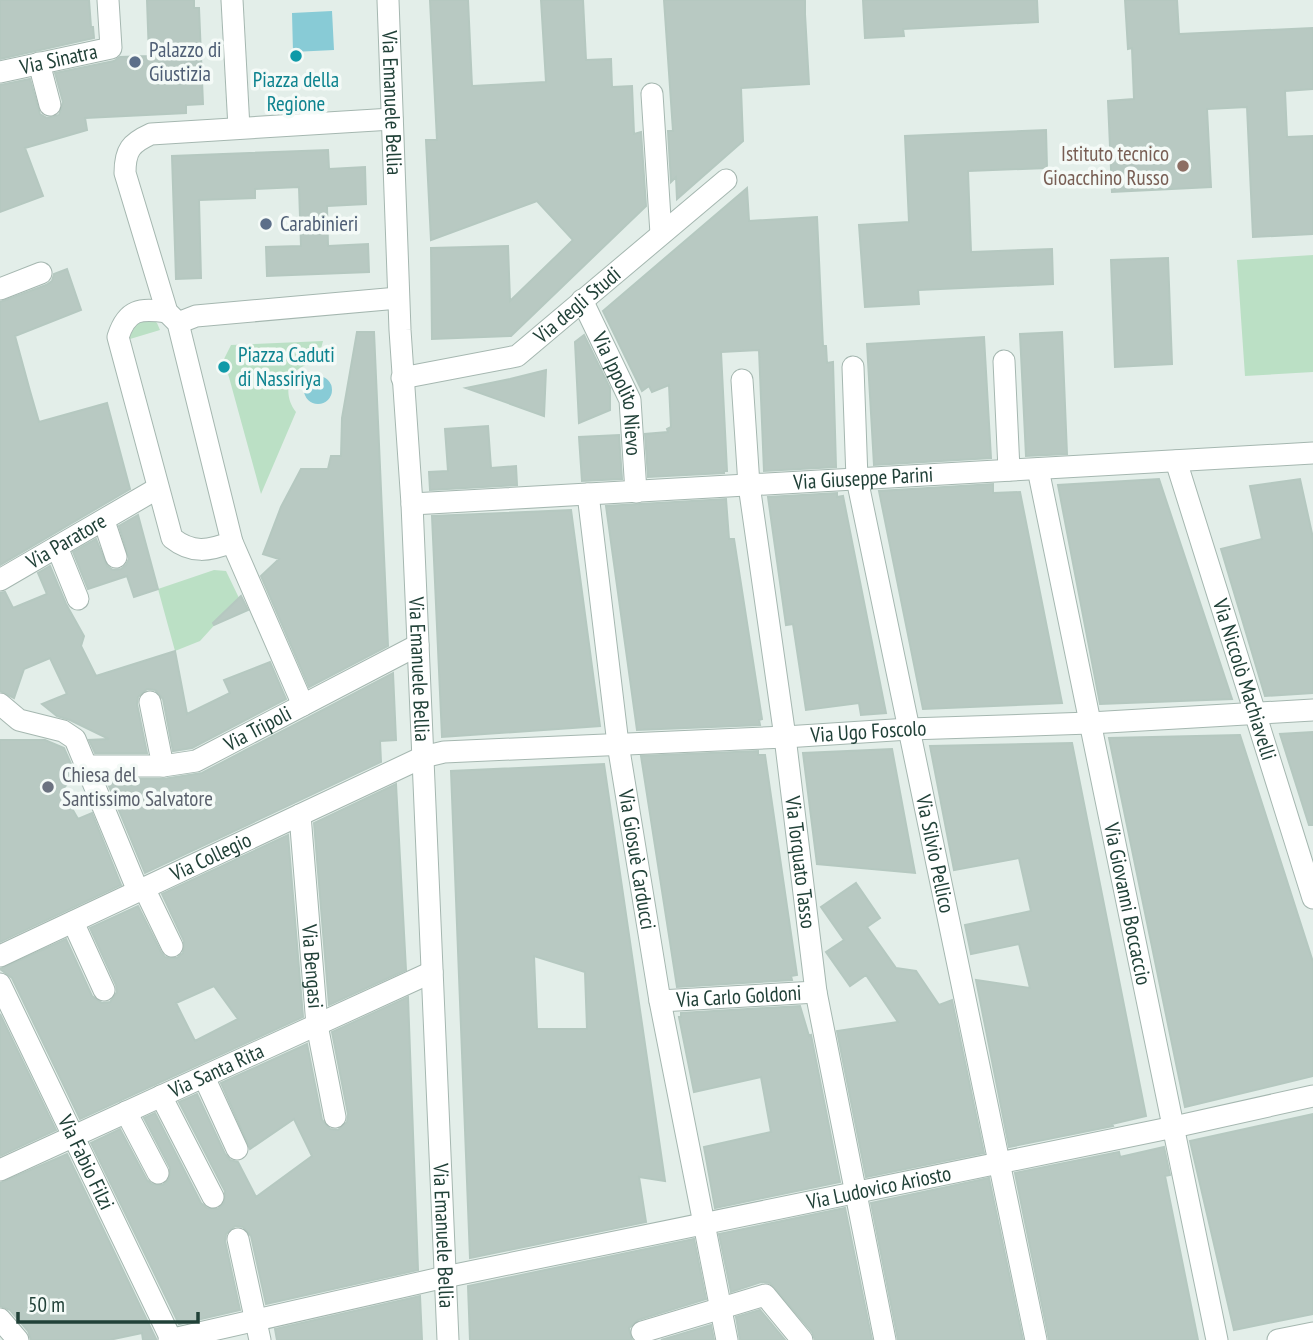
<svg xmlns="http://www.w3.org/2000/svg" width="1313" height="1340" font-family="'PT Sans Narrow',sans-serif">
<rect width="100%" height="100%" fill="#e3eee9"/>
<!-- green -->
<path fill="#bbe0c5" d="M1313 255V372L1245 376 1237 260Z
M151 318 157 323 160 330 130 339 129 333 136 320Z
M323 341 317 364C290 362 280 392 296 412L261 494 224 359 231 345Z
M214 570 226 571 239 598 200 641 175 651 158 589Z"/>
<!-- water -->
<path fill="#88cbd6" d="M332 11 334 50 293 52 292 13Z
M304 390a14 14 0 1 1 28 0a14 14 0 1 1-28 0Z"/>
<!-- building -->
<path fill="#b8c9c2" stroke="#b5c8c0" stroke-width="2" fill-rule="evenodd" d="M0 0H89L91 27H93L94 38 0 59Z
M147 0H194V8H199L203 104 186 105V113L85 118 87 130 25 148 43 196 0 212V85L30 79 40 114 47 118 59 115 63 102 55 73 114 61 120 57 149 56Z
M430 0H468L472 86 546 82 541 0H583L586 60 611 59 612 87 632 86 634 134 641 132 646 206 511 336 432 339 431 248 508 246 510 301 573 240 537 201 431 240 426 140H437Z
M664 0H805V14L809 84 741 88 743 141 677 199 676 177 671 182 668 131H673Z
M863 0H1037L1038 22 903 29 904 36 865 38Z
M1125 0H1177L1179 34 1313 28V89L1285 91 1287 137 1313 136V234L1253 237 1247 107 1207 109 1211 187 1112 192 1108 101 1134 99 1132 48 1128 49Z
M1046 130 1047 168 968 171 971 252 1052 249 1053 284 918 290 919 304 865 307 859 225 909 222 905 136Z
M328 150 329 169 365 167 366 204 327 206 328 246 368 244 369 272 267 276 266 247 301 246 299 187 255 189V198L199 200 201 278 176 279 172 156Z
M747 188 749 221 817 217 823 346H826L827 363 833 362 836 467 764 471 759 350 721 352 727 471H724V473L648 477 645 434 668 432 667 429 671 427 669 385 652 392 649 386 642 391 603 311Z
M1168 258 1172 364 1115 367 1111 260Z
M67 269 81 310 15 336 30 391 39 422 107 403 130 489 0 565V302L46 285 52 281 54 274Z
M357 332H374L388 646 309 687 261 576 279 559 263 554 281 507 301 469H328L331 456H341L342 418Z
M1062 332 1067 454 1026 456 1020 334Z
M584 335 610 388V410L579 423 575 342Z
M984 337 991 458 874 465 867 344Z
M546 370 544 416 466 388 510 379Z
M488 426 491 468 516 466 517 485 430 490 429 472 448 471 445 429Z
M619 435 622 479 582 481 579 437Z
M1159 479 1232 699 1100 704 1058 485Z
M1300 479 1313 538V693L1265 696 1221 549 1262 539 1250 486Z
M993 484V493L1020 492 1062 703 923 709 879 491Z
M837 493V497L843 496 886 713 861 715 859 703 806 710 793 624 786 625 768 497Z
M726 499 729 539H734L762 719 759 720 760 725 637 730 606 506Z
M571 510 600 726 442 737 432 516Z
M138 515 158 589 134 597 127 576 88 589 73 552 96 539 107 566 113 570 121 569 126 565 129 559 119 526Z
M50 566 66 604 84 636 81 646 96 676 175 651 187 714 230 693 224 680 270 662 286 699 192 748 173 751 163 699 155 690 147 689 138 697 137 704 147 753H95L89 740 109 739 70 720 57 716 42 704 67 694 50 658 24 669 14 698 0 691V593L5 592 13 608 47 594 38 573Z
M241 596 248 610 214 625 213 623Z
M393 673 396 740 380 741 381 762 145 873 106 779H163L202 773Z
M1313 732V825H1309L1280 734Z
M1240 735 1313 962V1076L1185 1107 1109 738Z
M0 740H45L64 748 75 773 62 791 78 819 92 813 121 885 0 942Z
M1072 743 1146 1116 1112 1124 1113 1126 1009 1147 976 980 1030 988 1019 944 971 954 965 925 1031 911 1019 858 954 870 930 746Z
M892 749 915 873 817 864 803 753Z
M758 751V755H765L797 975 791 976 792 980 677 987 641 756Z
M604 764 665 1181 639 1177 646 1222 470 1258 451 771ZM534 956 585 972 587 1029H537Z
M396 784 406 970 329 1005 314 823Z
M288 835 303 1017 80 1119 12 978 0 969 66 939 92 996 102 1003 110 1002 117 992 116 985 90 928 138 906 161 952 165 957 177 958 183 953 184 941 162 894ZM214 986 238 1019 195 1041 176 1003Z
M856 883 880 918 867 927 896 968 916 971 939 1005 952 1000 984 1153 866 1177 837 1031 898 1022 866 975 850 986 826 952 844 940 821 907Z
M408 997 418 1270 266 1304 251 1236 243 1227 235 1226 226 1234 225 1241 240 1310 179 1324 91 1143 120 1129 147 1180 152 1184 163 1185 169 1179 170 1168 144 1118 155 1113 201 1203 207 1208 218 1209 224 1203 225 1191 179 1102 197 1094 225 1154 230 1160 238 1162 256 1197 312 1156 294 1119 250 1149 221 1083 307 1044 322 1120 330 1129 338 1130 347 1122 348 1114 332 1032Z
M800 1006 809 1036 811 1035 840 1182 715 1208 704 1147 771 1132 761 1077 694 1092 679 1017H681V1013Z
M0 1014 56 1130 0 1156Z
M1313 1114V1314L1234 1330 1190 1141Z
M1164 1147 1170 1175 1165 1176 1198 1340H1049L1015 1173 1119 1152 1120 1157Z
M67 1154 156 1339V1340H143L142 1333 109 1340H31L28 1331 10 1310 0 1306V1183Z
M989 1178 1023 1340H898L871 1203Z
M845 1208 872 1340H815L812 1332 770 1283 761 1282 731 1292 719 1234Z
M694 1239 706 1299 638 1320 629 1328 632 1340H470L468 1286Z
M420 1296 422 1340H277L275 1329Z
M760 1310 785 1340H740L736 1317Z
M711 1325 714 1340H661Z"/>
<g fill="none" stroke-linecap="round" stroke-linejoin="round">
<defs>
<path id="pedestrian" d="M144 888 172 946
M73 922 104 990
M204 1077 237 1149
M161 1096 213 1197
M126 1112 158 1173"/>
<g id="minor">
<path d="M232 0 239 128"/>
<path id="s1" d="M388 0 400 330 412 504 448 1340"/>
<path d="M39 63 50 105"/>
<path id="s2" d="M0 72 111 48 108 0"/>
<path d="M652 94 661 234"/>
<path d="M0 289 41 273"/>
<path id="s3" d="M582 300 630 400 636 492"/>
<path d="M167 312C140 308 127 309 118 337L172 538C192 554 209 551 232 542"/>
<path d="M178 323 196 316 398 298"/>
<path d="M1004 361 1009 470"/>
<path id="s4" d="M853 367 857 479 1036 1340"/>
<path id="s5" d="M402 378 517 356 726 180"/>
<path id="s6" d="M742 380 749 485 785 737 816 992 885 1340"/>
<path id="s7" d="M1176 461 1313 898"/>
<path id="s8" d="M1038 469 1217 1340"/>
<path id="s9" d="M588 494 618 744 660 1001 727 1340"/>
<path id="s10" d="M412 504 1313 453"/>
<path d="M104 521 116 557"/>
<path d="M57 547 78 599"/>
<path id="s11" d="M0 580 158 488"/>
<path d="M150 702 163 766"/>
<path d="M0 704 19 720 63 731 75 739 138 891"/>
<path d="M303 705 232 542 178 323 167 312 125 173C125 150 131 143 151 134L392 119"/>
<path id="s12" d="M86 766H163L196 761 418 645"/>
<path id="s13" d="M300 815 317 1025 335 1117"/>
<path id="s14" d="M0 956 423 757 444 752 785 737 909 729 1090 723 1313 710"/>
<path id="s15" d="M0 984 171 1339"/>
<path id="s16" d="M660 1001 816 992"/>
<path id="s17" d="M0 1170 432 972"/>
<path d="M238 1239 260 1340"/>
<path d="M0 1319 18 1340"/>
<path d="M642 1332 765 1295 802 1340"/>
<path id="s18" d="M169 1340 445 1277 1174 1127 1313 1096"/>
<path d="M1278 1340 1313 1333"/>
</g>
</defs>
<!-- pedestrian casing -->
<use href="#pedestrian" stroke="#a5b7b0" stroke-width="23"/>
<!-- minor casing -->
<use href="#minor" stroke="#a5b7b0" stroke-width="23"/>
<!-- pedestrian -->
<use href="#pedestrian" stroke="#fff" stroke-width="21"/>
<!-- minor -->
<use href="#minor" stroke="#fff" stroke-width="21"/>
</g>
<!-- markers -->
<g fill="#0f9aa8" stroke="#f4faf7" stroke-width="2.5">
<circle cx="296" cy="56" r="7"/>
<circle cx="224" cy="367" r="7"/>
</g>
<g fill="#5c6f8a" stroke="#f4faf7" stroke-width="2.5">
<circle cx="135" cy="62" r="7"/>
<circle cx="266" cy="224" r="7"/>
</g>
<circle fill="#8d6e63" stroke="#f4faf7" stroke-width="2.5" cx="1183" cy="166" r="7"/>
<circle fill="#6b7280" stroke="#f4faf7" stroke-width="2.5" cx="48" cy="787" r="7"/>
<g text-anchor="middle" stroke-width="7" stroke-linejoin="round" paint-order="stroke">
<!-- service labels -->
<g font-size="21" fill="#4e5e75" stroke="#f4faf7" text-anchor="start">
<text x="149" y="57">Palazzo di<tspan x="149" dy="24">Giustizia</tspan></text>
<text x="280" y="231">Carabinieri</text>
</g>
<!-- street labels -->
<g font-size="21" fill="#214138" stroke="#f4faf7">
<text dy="7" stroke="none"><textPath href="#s2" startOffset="60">Via Sinatra</textPath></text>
<text dy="7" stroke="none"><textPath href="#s1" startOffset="103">Via Emanuele Bellia</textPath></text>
<text dy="7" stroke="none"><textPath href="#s5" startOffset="196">Via degli Studi</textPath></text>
<text dy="7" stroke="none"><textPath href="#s3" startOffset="102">Via Ippolito Nievo</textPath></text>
<text dy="7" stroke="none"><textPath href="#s10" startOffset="452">Via Giuseppe Parini</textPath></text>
<text dy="7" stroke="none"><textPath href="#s11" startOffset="77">Via Paratore</textPath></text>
<text dy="7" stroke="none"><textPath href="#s1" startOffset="670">Via Emanuele Bellia</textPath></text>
<text dy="7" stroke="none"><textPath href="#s7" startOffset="229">Via Niccolò Machiavelli</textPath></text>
<text dy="7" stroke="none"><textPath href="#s12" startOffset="180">Via Tripoli</textPath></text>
<text dy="7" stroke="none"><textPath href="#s14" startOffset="914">Via Ugo Foscolo</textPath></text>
<text dy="7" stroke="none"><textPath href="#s4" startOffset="495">Via Silvio Pellico</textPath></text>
<text dy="7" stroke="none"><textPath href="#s14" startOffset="233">Via Collegio</textPath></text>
<text dy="7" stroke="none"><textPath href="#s9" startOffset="369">Via Giosuè Carducci</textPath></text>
<text dy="7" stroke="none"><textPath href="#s6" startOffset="486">Via Torquato Tasso</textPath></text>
<text dy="7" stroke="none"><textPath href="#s8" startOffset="444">Via Giovanni Boccaccio</textPath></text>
<text dy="7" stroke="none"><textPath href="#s13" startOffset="152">Via Bengasi</textPath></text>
<text dy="7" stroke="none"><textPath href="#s16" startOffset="79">Via Carlo Goldoni</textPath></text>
<text dy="7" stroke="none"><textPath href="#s17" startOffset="238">Via Santa Rita</textPath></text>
<text dy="7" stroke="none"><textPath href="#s15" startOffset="198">Via Fabio Filzi</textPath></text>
<text dy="7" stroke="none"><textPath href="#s18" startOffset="726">Via Ludovico Ariosto</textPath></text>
<text dy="7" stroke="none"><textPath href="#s1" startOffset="1237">Via Emanuele Bellia</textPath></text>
</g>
<!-- culture labels -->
<g font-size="21" fill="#0d838f" stroke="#f4faf7">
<text x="296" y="87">Piazza della<tspan x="296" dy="24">Regione</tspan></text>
<text x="238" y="362" text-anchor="start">Piazza Caduti<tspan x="238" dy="24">di Nassiriya</tspan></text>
</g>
<!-- education labels -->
<g font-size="21" fill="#785e54" stroke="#f4faf7" text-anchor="end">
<text x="1169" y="161">Istituto tecnico<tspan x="1169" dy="24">Gioacchino Russo</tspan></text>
</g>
<!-- worship labels -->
<g font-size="21" fill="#5b616d" stroke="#f4faf7" text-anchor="start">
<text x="62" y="782">Chiesa del<tspan x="62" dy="24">Santissimo Salvatore</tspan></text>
</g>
</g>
<!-- scale -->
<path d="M18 1312v10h180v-10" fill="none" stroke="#214138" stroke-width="3.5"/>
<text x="28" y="1312" font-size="21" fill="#214138" stroke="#f4faf7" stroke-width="5" paint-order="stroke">50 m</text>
</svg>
